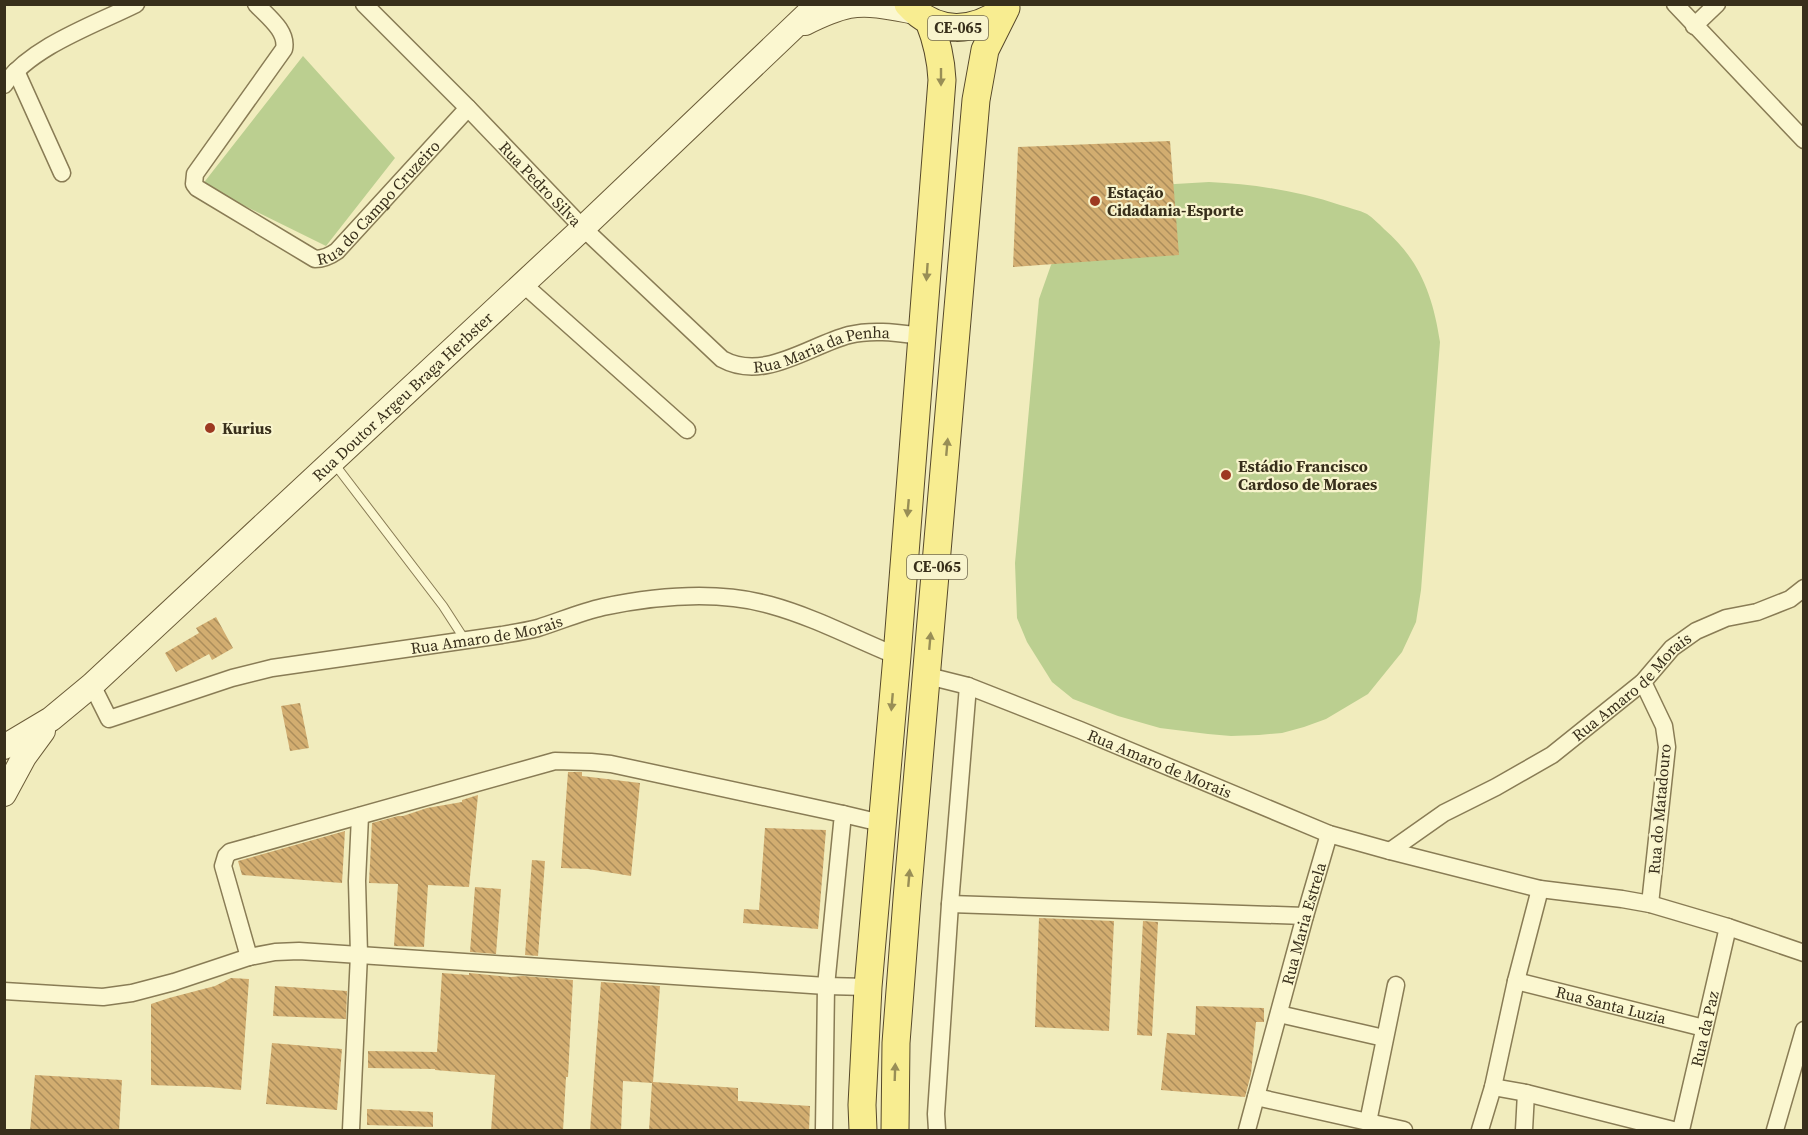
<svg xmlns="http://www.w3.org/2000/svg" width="1808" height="1135" font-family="'Source Serif 4',serif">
<defs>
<pattern id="building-back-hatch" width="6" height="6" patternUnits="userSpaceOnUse" patternTransform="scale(1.5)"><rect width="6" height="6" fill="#d2ad70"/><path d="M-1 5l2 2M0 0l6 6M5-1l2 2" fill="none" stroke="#ab8d5b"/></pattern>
</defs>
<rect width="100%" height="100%" fill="#f1ecbd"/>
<!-- green -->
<path fill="#bbcf90" d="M303 56 395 158 326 246 202 185Z
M1209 182C1254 184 1298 191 1340 205 1349 208 1359 210 1367 214 1373 218 1379 224 1384 229 1420 260 1433 296 1440 342L1421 590 1416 622 1402 652 1368 694 1326 719 1304 727 1282 733 1259 735 1231 736 1208 734 1160 728 1118 716 1073 699 1052 682 1027 642 1017 618 1015 563 1039 299 1051 265 1072 235 1145 189 1175 184Z"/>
<!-- building -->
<path fill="url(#building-back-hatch)" d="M1170 141 1179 255 1013 267 1018 147Z
M216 617 233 648 212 660 209 654 176 672 165 653 199 633 196 628Z
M300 703 309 748 290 751 281 706Z
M568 772H582V776L640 783 631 876 588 869 561 868Z
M478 795 469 887 428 885 424 947 394 946 398 884 369 883 372 823 398 816H403L427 808 462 802V800Z
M765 828 826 830 818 929 743 923 744 909 759 910Z
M345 831 342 883 242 875 238 861Z
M532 860 545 861 538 956 525 955Z
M475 887 501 889 496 954 470 952Z
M1039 918 1114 921 1109 1031 1035 1027Z
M1143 921 1158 922 1152 1036 1137 1035Z
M442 973 469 975V973L511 977 523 976 573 980 568 1077H566L563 1131H491L495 1075 435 1070V1069L368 1068V1051L437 1052Z
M231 978 249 979 241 1090 209 1087 151 1085V1004L169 998 215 986Z
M601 982 660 986 653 1082 738 1088V1101L810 1106 809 1131H649L652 1083 623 1081 621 1131H590Z
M275 986 347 991 346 1019 273 1016Z
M1196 1006 1264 1008V1022H1256L1251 1074 1245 1097 1161 1090 1167 1033 1195 1035Z
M272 1043 342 1049 337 1110 266 1104Z
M35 1075 122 1080 119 1131H30Z
M367 1109 433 1112V1127L367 1125Z"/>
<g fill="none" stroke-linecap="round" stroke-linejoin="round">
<defs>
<path id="lane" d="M333 462 443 606 465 640"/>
<g id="street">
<path id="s1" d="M256 4C267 16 288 31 284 49L195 174 194 184 197 188 315 259C324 259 330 256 337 251L468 108"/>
<path id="s2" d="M364 4 468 108 583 228 722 359C764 382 808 346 849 335 873 329 898 333 922 336"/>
<path d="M1675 4 1804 140"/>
<path d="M1694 26 1717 4"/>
<path d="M16 71 62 173"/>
<path d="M4 85C32 46 94 25 136 4"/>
<path d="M523 284 687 430"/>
<path id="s3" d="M928 676 968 686 1080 730 1329 834 1390 851 1540 889 1622 899 1650 904 1728 927 1804 953"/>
<path d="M1643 682 1664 726 1667 747 1650 904"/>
<path id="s4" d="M92 685 109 719 232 678 272 668 502 635C514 633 526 631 538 628 560 621 581 612 603 607 656 596 717 590 770 605 814 617 855 639 897 656"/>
<path d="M843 814 881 823"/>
<path id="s5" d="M1390 851 1444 813 1496 787 1552 755 1643 682 1672 648 1696 631 1726 618 1757 612 1790 599 1804 588"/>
<path d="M950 904 1305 916"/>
<path d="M249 957 223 866 226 856 230 852 555 761 591 762 611 764 843 814 826 986 824 1130"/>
<path id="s6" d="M1516 981 1704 1028"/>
<path d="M4 991 103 997 132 993 174 982 249 957 275 952 299 951 826 986 868 987"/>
<path d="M1279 1014 1384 1038"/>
<path d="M1493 1087 1526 1093 1673 1130"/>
<path d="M1256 1097 1404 1130"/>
<path d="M1368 1122 1396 985"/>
<path d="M351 1130 359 954 357 881 360 816"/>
<path d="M937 1130 936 1114 950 904 968 686"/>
<path id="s7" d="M1247 1130 1305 916 1329 834"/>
<path d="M1480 1130 1493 1087 1516 981 1540 889"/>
<path d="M1524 1130 1526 1093"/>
<path id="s8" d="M1681 1130 1728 927"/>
<path d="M1775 1130 1804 1030"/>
</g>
<g id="secondary">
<path d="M805 23C819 16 834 9 849 6 870 2 894 8 915 12"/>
<path id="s9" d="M4 747 51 719 92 685 583 228 818 4"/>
<path d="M4 794 24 757 43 731"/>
</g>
<path id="primary" d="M908 4C937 36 975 33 1006 8
M863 1130 862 1105 868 987 897 656 942 80C941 58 937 41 929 21
M895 1130 896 1043 907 899 976 100 985 50 1006 8"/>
</defs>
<!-- lane casing -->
<use href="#lane" stroke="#897c55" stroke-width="10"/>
<!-- street casing -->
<use href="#street" stroke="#897c55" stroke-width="19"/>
<!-- secondary casing -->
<use href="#secondary" stroke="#6b5c38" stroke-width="26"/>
<!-- primary casing -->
<use href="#primary" stroke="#56482a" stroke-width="29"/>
<!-- lane -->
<use href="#lane" stroke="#fbf7d0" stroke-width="8"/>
<!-- street -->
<use href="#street" stroke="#fbf7d0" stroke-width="16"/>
<!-- secondary -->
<use href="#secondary" stroke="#fbf7d0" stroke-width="24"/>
<!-- primary -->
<use href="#primary" stroke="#f8ed91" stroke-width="27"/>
</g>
<!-- one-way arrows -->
<defs><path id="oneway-solid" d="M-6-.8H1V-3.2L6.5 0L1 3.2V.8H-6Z" transform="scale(1.5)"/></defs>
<g fill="#988e56">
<use href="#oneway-solid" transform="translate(941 77) rotate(90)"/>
<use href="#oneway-solid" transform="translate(927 272) rotate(94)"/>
<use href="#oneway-solid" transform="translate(947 447) rotate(-85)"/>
<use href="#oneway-solid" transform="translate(908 508) rotate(95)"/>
<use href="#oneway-solid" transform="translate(930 641) rotate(-85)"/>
<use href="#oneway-solid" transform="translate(892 702) rotate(95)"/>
<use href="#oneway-solid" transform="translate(909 878) rotate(-85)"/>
<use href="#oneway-solid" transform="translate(895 1072) rotate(-88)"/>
</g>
<!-- markers -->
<g fill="#9d3921" stroke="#f8f4cd" stroke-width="2">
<circle cx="1095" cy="201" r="6"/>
<circle cx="210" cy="428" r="6"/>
<circle cx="1226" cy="475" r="6"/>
</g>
<g text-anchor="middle" stroke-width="4.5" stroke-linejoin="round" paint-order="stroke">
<!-- shield labels -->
<g fill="#f8f4cd" stroke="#726a50" stroke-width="1.5">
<rect x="928" y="16" width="60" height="24" rx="4.5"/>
<rect x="907" y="555" width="60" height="24" rx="4.5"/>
</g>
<g font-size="15" font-weight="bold" fill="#382f1b">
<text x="958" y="33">CE-065</text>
<text x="937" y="572">CE-065</text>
</g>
<!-- street labels -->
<g font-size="16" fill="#382f1b" stroke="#f8f4cd">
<text dy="6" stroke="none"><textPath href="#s2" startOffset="252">Rua Pedro Silva</textPath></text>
<text dy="6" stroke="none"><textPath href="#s1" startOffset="448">Rua do Campo Cruzeiro</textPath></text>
<text dy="6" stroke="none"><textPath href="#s2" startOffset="608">Rua Maria da Penha</textPath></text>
<text dy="6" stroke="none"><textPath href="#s9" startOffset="532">Rua Doutor Argeu Braga Herbster</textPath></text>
<text dy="6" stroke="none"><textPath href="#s4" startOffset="426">Rua Amaro de Morais</textPath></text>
<text dy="6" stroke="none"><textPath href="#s5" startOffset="294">Rua Amaro de Morais</textPath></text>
<text dy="6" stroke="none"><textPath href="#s3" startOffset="248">Rua Amaro de Morais</textPath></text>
<text transform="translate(1659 809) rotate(-85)" y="6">Rua do Matadouro</text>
<text dy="6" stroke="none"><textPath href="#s7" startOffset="214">Rua Maria Estrela</textPath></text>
<text dy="6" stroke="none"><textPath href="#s6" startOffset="98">Rua Santa Luzia</textPath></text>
<text dy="6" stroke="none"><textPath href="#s8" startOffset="104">Rua da Paz</textPath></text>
</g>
<!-- poi labels -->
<g font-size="16" font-weight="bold" fill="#382f1b" stroke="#f8f4cd" text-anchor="start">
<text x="1107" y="198">Estação<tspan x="1107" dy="18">Cidadania-Esporte</tspan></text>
<text x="222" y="434">Kurius</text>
<text x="1238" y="472">Estádio Francisco<tspan x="1238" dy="18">Cardoso de Moraes</tspan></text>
</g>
</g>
<!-- border -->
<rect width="1808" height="1135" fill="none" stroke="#382f1b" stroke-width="12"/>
</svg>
